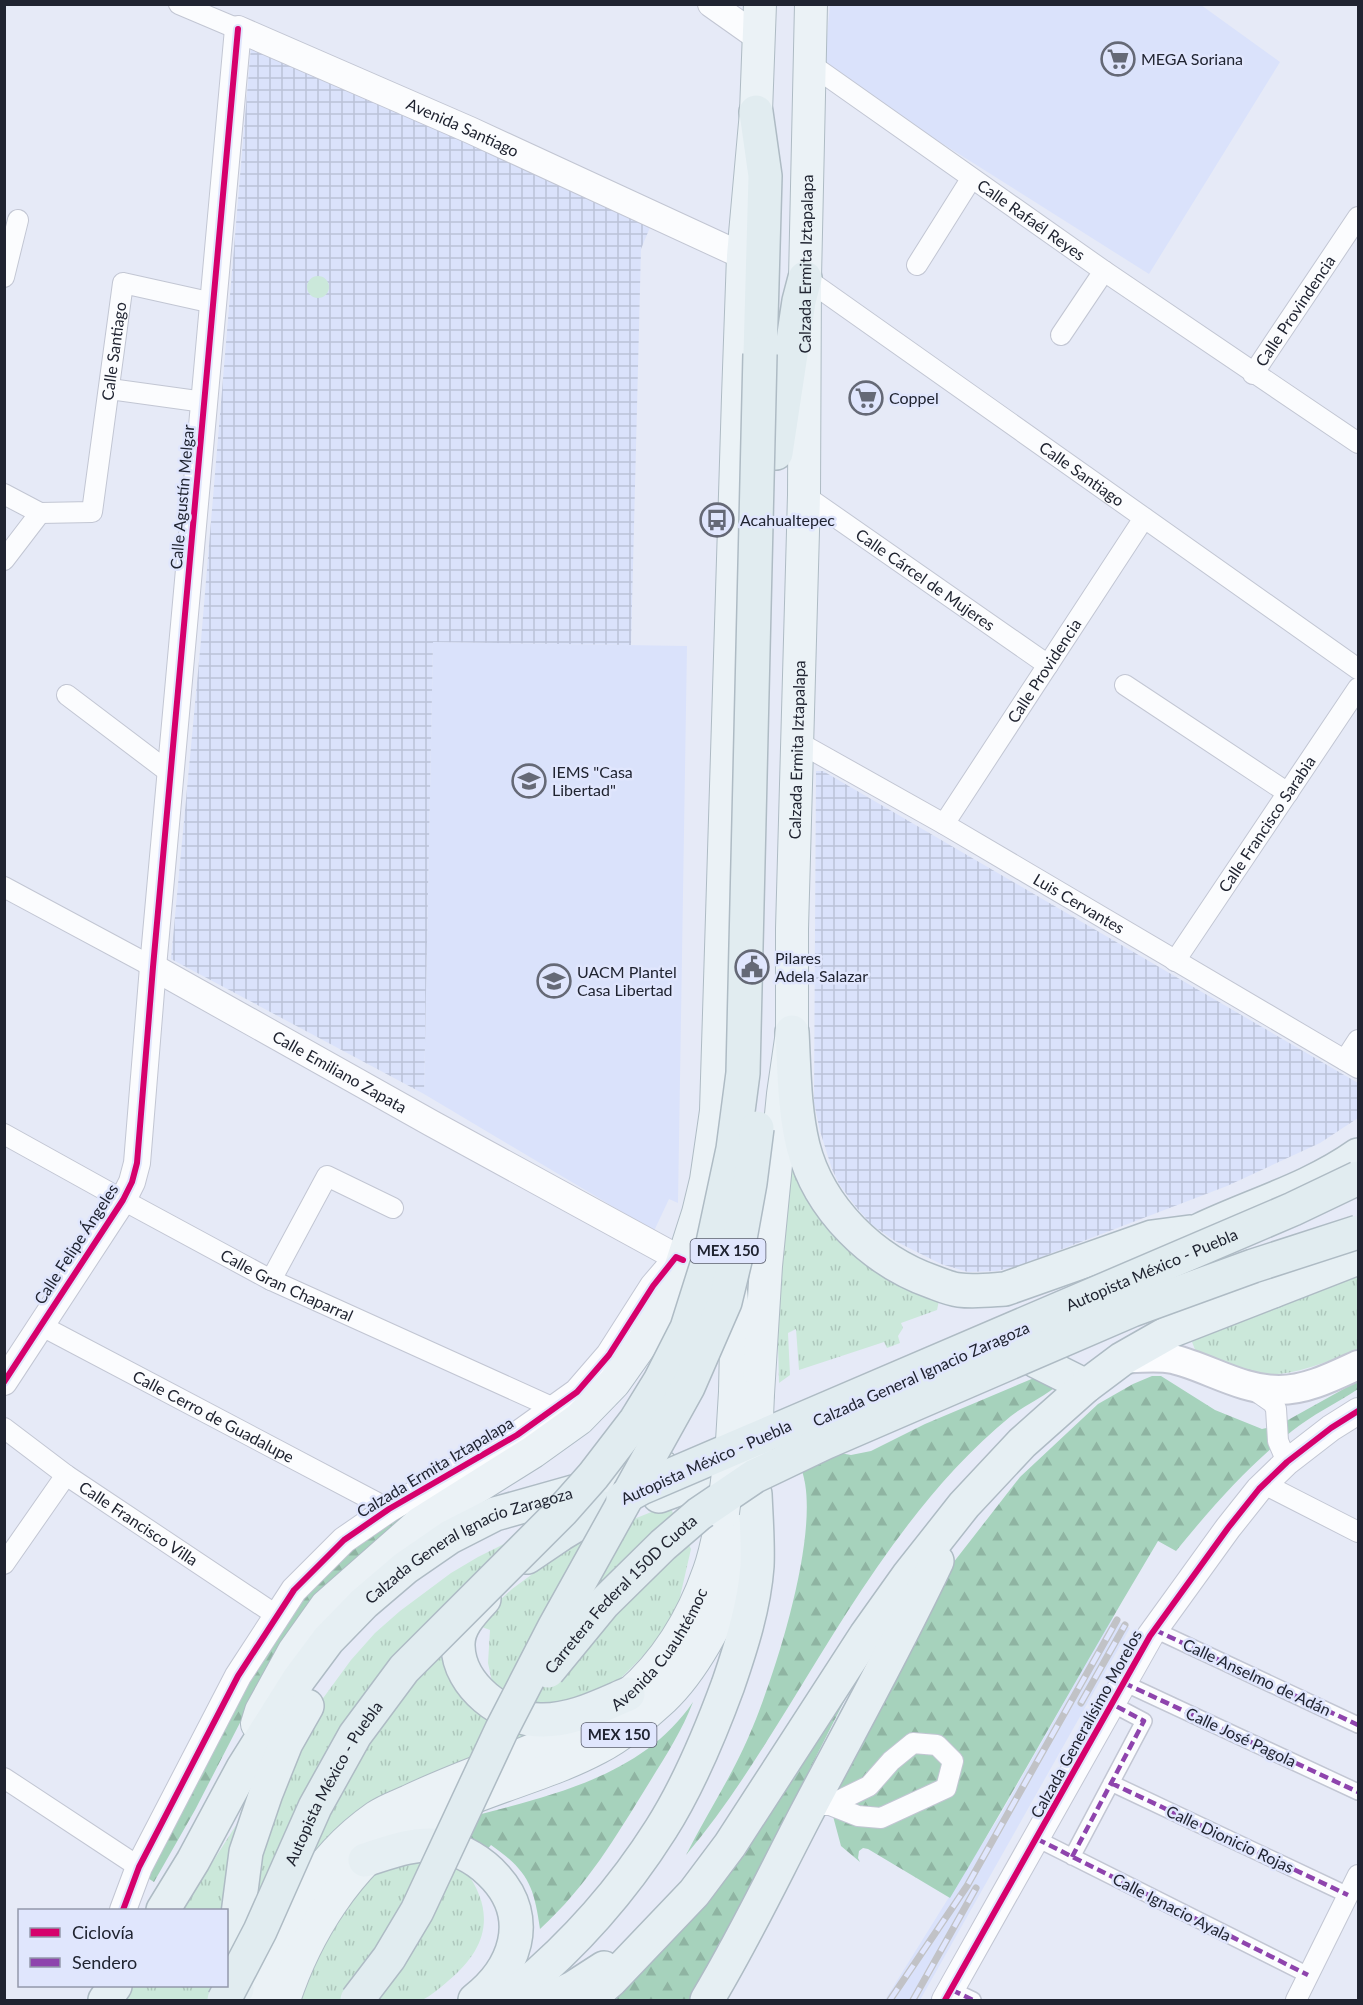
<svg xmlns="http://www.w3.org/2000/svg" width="1363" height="2005" font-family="Lato,sans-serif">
<defs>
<pattern id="industrial-grid" width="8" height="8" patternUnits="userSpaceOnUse" patternTransform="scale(1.5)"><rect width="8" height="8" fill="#dae2fb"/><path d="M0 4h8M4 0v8" fill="none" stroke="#bbc2d8"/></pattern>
<pattern id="grass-tufts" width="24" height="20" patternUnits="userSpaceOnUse" patternTransform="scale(1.5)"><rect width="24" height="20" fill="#cbe8da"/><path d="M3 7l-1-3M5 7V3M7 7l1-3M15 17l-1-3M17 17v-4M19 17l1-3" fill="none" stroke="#aec7bc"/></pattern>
<pattern id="forest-firs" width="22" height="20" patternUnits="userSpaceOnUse" patternTransform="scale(1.5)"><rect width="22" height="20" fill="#a6d2bc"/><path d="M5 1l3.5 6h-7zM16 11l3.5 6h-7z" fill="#8fb4a2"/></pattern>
</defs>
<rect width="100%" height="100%" fill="#e6eaf7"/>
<!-- built -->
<path fill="#dae2fb" d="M830 4 1201 5 1280 62 1149 274 824 69Z
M433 642 687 646 678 1203 669 1199 654 1231 424 1094Z
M1112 1618 1130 1628 920 2000H885L1002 1812Z"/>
<!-- industrial -->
<path fill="url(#industrial-grid)" d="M251 46 651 225 641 249 631 645 433 642 424 1094 171 959 201 640Z
M816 771H823L1358 1083V1118L1320 1143 1227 1186 1018 1266 997 1271 968 1272 941 1264 895 1241 872 1225 856 1207 839 1184 832 1169 820 1131 814 1103Z"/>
<!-- grass -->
<path fill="url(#grass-tufts)" d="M791 1132 796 1155 940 1296 937 1310 901 1323 903 1328 898 1336 900 1343 887 1348 884 1342 799 1370 796 1329 788 1333 790 1375 779 1383 777 1307Z
M1358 1273V1349C1339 1358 1290 1377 1268 1374 1244 1371 1219 1359 1196 1352L1192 1342 1208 1333Z
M669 1505 691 1549 677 1610 659 1640 622 1677 608 1688 542 1710 493 1686 488 1663 490 1630 474 1624 512 1589 576 1542Z
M516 1538 450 1653 549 1729 465 1760 245 1982 257 1851 321 1701 351 1660 375 1633 400 1611 451 1573 478 1557Z
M247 1808 226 1910H182Z
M420 1856 465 1870C496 1912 488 1948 448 1981 441 1987 431 1996 422 2000 414 2003 399 2000 390 2000 360 2000 329 2000 298 2000L324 1942 352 1900 366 1884 379 1871Z
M134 1986H226L227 2000H124Z"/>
<!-- forest -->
<path fill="url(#forest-firs)" d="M1152 1376H1161L1215 1410 1262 1429 1279 1425 1358 1381V1389C1337 1403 1312 1415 1292 1431 1248 1466 1211 1508 1176 1551L1158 1541C1087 1659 1021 1780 950 1898L868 1849 863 1848 859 1851 858 1858 860 1862 841 1846 830 1805 861 1736 921 1620 953 1563 1020 1477 1098 1404 1133 1384Z
M1034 1378 1050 1384 1053 1389C1039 1399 1024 1406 1011 1416 918 1492 854 1600 792 1701 759 1754 726 1808 686 1855 704 1819 727 1784 744 1747 771 1690 826 1523 800 1466L840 1453 851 1455 871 1451 925 1424Z
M420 1503 261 1682 195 1810 154 1882 143 1875 217 1736 284 1620 347 1549Z
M876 1638 775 1838 728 1937 690 2000H611L663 1950 692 1918Z
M693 1702C682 1731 665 1757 649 1783 615 1838 588 1885 540 1929 534 1886 528 1871 491 1845L485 1852 433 1834 435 1827C526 1799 635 1787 693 1702Z"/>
<!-- garden -->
<path fill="#cbe8da" d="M307 287a11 11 0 1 1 22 0a11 11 0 1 1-22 0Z"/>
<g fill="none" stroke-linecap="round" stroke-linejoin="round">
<defs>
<path id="pedestrian" d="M1155 1630 1358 1725
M1124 1683 1358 1792
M1111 1783 1348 1895
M1037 1839 1308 1975
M1072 1857 1144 1721 1112 1704
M952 1990 973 2000"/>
<g id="minor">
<path d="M179 4 238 29"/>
<path id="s1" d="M809 63 1104 271 1358 443"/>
<path d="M917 265 971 179"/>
<path d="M4 277 18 220"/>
<path id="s2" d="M805 278 1358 669"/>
<path d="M1061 335 1104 271"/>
<path id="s3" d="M1253 374 1358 217"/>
<path d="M110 389 204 402"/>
<path id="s4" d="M4 494 40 513 92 512 123 283 213 303"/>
<path id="s5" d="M804 495 1048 665"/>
<path d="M4 560 40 513"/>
<path d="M1125 685 1288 793"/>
<path d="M67 695 170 773"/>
<path id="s6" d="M798 742 944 824 1358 1068"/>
<path id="s7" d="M944 824 1144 518"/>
<path d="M4 887 153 967"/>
<path id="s8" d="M1175 961 1358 688"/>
<path d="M1345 1060 1358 1040"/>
<path id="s9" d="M4 1134 123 1200 271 1280 565 1413"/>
<path d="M271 1280 327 1176 393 1208"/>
<path id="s10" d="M40 1325 389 1509"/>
<path d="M1253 1389 1273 1403 1276 1409 1278 1441 1287 1462"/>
<path id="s11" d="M4 1428 66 1475 276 1615"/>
<path d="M1264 1484 1358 1532"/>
<path d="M4 1564 66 1475"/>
<path d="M4 1778 139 1867"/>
<path d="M811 1805H830L858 1816 881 1818 946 1788 953 1761 937 1745 913 1743 891 1761 869 1786 830 1805"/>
<path d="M1296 2000 1358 1875"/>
</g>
<g id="tertiary">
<path d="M711 4 759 38"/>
<path id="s12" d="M153 967 431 1123 676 1257"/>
<path id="s13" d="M4 1382 123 1200 132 1182 137 1163 153 967 238 29 470 130 743 256"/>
<path d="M123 1910 139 1867 238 1676 294 1590 344 1540 389 1509 517 1435 577 1392 609 1355 653 1286 677 1258"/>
<path d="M945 2000 1150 1636 1228 1528 1259 1489 1287 1462 1331 1428 1358 1411"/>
</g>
<path id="secondary" d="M1122 1359C1138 1358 1157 1356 1173 1359 1209 1368 1241 1390 1279 1390 1307 1390 1334 1376 1358 1365"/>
<g id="primary">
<path d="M730 1279 736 1346 735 1392"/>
<path id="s14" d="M758 1394 766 1266 783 1094 792 1032V929L804 495 805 278 811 4"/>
<path d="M257 1724 261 1711 294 1651 326 1606 420 1523 533 1452 579 1419 614 1383 643 1342 663 1306 680 1269 698 1213 706 1180 716 1111 738 397 743 256 756 112 760 4"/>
<path id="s15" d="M260 2000C278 1929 314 1860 376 1817 386 1810 398 1806 409 1801 440 1786 473 1774 505 1761 551 1743 590 1727 628 1695 666 1662 693 1617 709 1571 716 1552 719 1532 723 1513"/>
<path d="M284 2000C306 1933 348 1865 408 1825 424 1815 445 1809 462 1802 507 1783 555 1771 598 1748 622 1736 643 1717 663 1699 693 1671 722 1617 735 1579 742 1557 745 1534 750 1512"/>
</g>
<g id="trunk">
<path d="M792 1032C794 1069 794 1109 803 1146 819 1209 873 1261 933 1282 941 1285 950 1289 959 1290 974 1292 990 1290 1005 1289L1152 1237 1190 1232"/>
<path d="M1158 1259C1172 1249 1185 1237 1200 1230 1253 1205 1310 1189 1358 1155"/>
<path d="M1185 1303 1217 1293 1273 1291"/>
<path d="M1036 1361 1086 1386"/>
<path d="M659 1496 754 1461"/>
<path d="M484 1599C472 1612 457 1627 458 1646 459 1686 503 1719 540 1720 571 1721 600 1706 628 1694"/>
<path d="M365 1860C390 1852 414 1842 441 1846 462 1850 482 1862 496 1878 533 1919 515 1969 475 2000"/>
<path id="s16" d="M163 1910 193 1861 243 1768 299 1679 328 1640 364 1603 405 1568 450 1537 495 1514 662 1467"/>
<path d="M237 1989 234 1945 246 1852 266 1793 286 1743 307 1706"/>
<path d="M105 2000 115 1986"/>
<path d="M507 2000C566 1953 620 1894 661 1829 689 1785 710 1734 728 1685 741 1647 754 1607 757 1566 758 1542 756 1518 755 1494"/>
<path d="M549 2000 573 1988 604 1968"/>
<path d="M588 2000 610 1981 694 1893 730 1845 866 1635 908 1576 964 1505 1022 1443 1086 1386 1122 1359 1173 1330 1358 1258"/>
<path d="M707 2000C744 1939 774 1875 807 1812 851 1728 897 1646 937 1561"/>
</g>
<path id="motorway" d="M756 112 765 176 760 354
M776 453 799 301 805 278
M527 1557 561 1534 604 1508"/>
</defs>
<!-- pedestrian casing -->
<use href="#pedestrian" stroke="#c2c6d3" stroke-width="18"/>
<!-- minor casing -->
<use href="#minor" stroke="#c2c6d3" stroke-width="22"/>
<!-- tertiary casing -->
<use href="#tertiary" stroke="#c2c6d3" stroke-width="28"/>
<!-- secondary casing -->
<use href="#secondary" stroke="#c2c6d3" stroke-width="32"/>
<!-- primary casing -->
<use href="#primary" stroke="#aebbc4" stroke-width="34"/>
<!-- trunk casing -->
<use href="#trunk" stroke="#aebbc4" stroke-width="36"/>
<!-- motorway casing -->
<use href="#motorway" stroke="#aebbc4" stroke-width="36"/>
<!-- pedestrian -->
<use href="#pedestrian" stroke="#fbfcfe" stroke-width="15"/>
<!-- minor -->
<use href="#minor" stroke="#fbfcfe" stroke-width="20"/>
<!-- tertiary -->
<use href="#tertiary" stroke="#fbfcfe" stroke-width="26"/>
<!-- secondary -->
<use href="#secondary" stroke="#fbfcfe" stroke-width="28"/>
<!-- primary -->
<use href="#primary" stroke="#ebf2f6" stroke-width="32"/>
<!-- trunk -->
<use href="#trunk" stroke="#e6eff3" stroke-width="33"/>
<!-- motorway -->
<use href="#motorway" stroke="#e1ecf0" stroke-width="33"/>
<defs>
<path id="rail" d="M1081 1703 1125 1625
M890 2000 967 1886 1117 1620
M913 2000 976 1888"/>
</defs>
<!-- rail casing -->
<use href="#rail" stroke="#c1c2c6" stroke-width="7"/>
<!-- rail -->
<use href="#rail" stroke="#e0e6fd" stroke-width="4.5" stroke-dasharray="14" stroke-linecap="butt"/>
<defs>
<path id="primary-bridge" d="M755 1463 758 1394
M723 1513 732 1441 735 1392"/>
<g id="motorway-bridge">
<path id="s17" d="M623 1498 641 1488 1293 1209 1358 1178"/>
<path id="s18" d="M548 1671 603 1604 663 1545 699 1514 755 1476 824 1443 1132 1310 1253 1266 1358 1232"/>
<path id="s19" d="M224 2000 260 1931 315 1807 355 1735 404 1669 562 1511 593 1476 636 1420 660 1381 687 1328 711 1252 733 1149 743 1073 760 354"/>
<path d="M357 2000 389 1958 417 1911 502 1729 554 1628 688 1387 725 1302 739 1244 750 1183 757 1128"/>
</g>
</defs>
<!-- primary-bridge casing -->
<use href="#primary-bridge" stroke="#aebbc4" stroke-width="34" stroke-linecap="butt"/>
<!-- motorway-bridge casing -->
<use href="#motorway-bridge" stroke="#aebbc4" stroke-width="36" stroke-linecap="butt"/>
<!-- primary-bridge -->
<use href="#primary-bridge" stroke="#ebf2f6" stroke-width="32"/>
<!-- motorway-bridge -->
<use href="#motorway-bridge" stroke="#e1ecf0" stroke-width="33"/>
<!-- quiet -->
<path stroke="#8e44ad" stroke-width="4.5" stroke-dasharray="9 4.5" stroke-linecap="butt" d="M1155 1630 1358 1725
M1124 1683 1358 1792
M1111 1783 1348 1895
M1037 1839 1308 1975
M1072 1857 1144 1721 1112 1704
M952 1990 973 2000"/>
<defs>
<path id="cycleway" d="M4 1382 123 1200 132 1182 137 1163 153 967 238 29
M123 1910 139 1867 238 1676 294 1590 344 1540 389 1509 517 1435 577 1392 609 1355 653 1286 676 1257 683 1260
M945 2000 1150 1636 1228 1528 1259 1489 1287 1462 1331 1428 1358 1411"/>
</defs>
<!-- cycleway casing -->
<use href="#cycleway" stroke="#e0e6fd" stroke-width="10"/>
<!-- cycleway -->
<use href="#cycleway" stroke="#d6006c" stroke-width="6"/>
</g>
<!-- icons -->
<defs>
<symbol id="supermarket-ring" viewBox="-11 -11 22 22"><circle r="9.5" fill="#e0e6fd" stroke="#656976" stroke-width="1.5"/><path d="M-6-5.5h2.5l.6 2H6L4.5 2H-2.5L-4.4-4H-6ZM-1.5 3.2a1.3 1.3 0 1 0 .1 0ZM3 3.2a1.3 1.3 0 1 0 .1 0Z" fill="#656976"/></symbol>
<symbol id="bus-ring" viewBox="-11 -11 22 22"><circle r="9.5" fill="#e0e6fd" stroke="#656976" stroke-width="1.5"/><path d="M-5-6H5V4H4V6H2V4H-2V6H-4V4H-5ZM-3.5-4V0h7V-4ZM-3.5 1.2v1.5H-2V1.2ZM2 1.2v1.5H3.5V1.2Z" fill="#656976"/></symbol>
<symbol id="school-ring" viewBox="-11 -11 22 22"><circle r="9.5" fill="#e0e6fd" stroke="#656976" stroke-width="1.5"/><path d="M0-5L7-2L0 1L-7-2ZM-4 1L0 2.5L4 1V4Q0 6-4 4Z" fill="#656976"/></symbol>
<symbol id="civic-ring" viewBox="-11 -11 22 22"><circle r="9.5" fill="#e0e6fd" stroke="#656976" stroke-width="1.5"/><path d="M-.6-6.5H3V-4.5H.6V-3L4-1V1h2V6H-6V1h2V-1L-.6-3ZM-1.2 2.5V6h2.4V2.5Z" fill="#656976"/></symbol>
<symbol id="university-ring" viewBox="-11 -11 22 22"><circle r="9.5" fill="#e0e6fd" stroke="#656976" stroke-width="1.5"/><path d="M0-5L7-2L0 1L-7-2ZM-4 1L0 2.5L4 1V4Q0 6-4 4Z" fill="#656976"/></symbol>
</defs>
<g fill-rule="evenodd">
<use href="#supermarket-ring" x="1099" y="40" width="38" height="38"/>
<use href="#supermarket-ring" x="847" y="379" width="38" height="38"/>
<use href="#bus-ring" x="698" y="501" width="38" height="38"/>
<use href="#school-ring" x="510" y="762" width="38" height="38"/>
<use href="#civic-ring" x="733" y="948" width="38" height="38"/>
<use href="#university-ring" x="535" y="962" width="38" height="38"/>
</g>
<g text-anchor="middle" stroke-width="5" stroke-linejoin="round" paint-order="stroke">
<!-- shield labels -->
<g fill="#e0e6fd" stroke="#5a5e6e" stroke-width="1.5">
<rect x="690.5" y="1239" width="75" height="24" rx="4.5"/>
<rect x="581.5" y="1723" width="75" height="24" rx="4.5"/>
</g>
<g font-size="15" font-weight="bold" fill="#202431">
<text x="728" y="1256">MEX 150</text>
<text x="619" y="1740">MEX 150</text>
</g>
<!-- poi labels -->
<g font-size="16" fill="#202431" stroke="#e0e6fd" text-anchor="start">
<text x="1141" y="65">MEGA Soriana</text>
<text x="889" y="404">Coppel</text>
<text x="740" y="526">Acahualtepec</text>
<text x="552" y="778">IEMS "Casa<tspan x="552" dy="18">Libertad"</tspan></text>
<text x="775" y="964">Pilares<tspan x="775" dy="18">Adela Salazar</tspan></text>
<text x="577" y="978">UACM Plantel<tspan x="577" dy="18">Casa Libertad</tspan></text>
</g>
<!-- street labels -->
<g font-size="16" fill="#202431" stroke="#e0e6fd">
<text dy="6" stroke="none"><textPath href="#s13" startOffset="1641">Avenida Santiago</textPath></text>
<text dy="6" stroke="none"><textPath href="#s1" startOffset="272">Calle Rafaél Reyes</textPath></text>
<text dy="6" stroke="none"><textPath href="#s14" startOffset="1132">Calzada Ermita Iztapalapa</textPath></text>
<text dy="6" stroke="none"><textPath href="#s3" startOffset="76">Calle Provindencia</textPath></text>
<text dy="6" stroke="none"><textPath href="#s4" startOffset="255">Calle Santiago</textPath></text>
<text dy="6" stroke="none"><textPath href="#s2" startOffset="339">Calle Santiago</textPath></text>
<text transform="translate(182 497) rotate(-85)" y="6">Calle Agustín Melgar</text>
<text dy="6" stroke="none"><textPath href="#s5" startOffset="148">Calle Cárcel de Mujeres</textPath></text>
<text dy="6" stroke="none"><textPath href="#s7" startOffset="183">Calle Providencia</textPath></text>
<text dy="6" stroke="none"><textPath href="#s14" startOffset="646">Calzada Ermita Iztapalapa</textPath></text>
<text dy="6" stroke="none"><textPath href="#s8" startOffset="165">Calle Francisco Sarabia</textPath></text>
<text dy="6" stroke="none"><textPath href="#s6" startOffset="324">Luis Cervantes</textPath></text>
<text dy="6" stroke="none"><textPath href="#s12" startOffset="214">Calle Emiliano Zapata</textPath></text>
<text transform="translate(76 1244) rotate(-57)" y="6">Calle Felipe Ángeles</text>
<text dy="6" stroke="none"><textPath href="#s17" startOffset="576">Autopista México - Puebla</textPath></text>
<text dy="6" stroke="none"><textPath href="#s9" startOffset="321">Calle Gran Chaparral</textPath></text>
<text transform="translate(921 1374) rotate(-24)" y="6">Calzada General Ignacio Zaragoza</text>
<text dy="6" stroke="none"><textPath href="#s10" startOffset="196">Calle Cerro de Guadalupe</textPath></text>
<text transform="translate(706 1462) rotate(-24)" y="6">Autopista México - Puebla</text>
<text transform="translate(435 1467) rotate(-31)" y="6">Calzada Ermita Iztapalapa</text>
<text dy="6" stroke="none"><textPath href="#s11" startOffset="165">Calle Francisco Villa</textPath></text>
<text dy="6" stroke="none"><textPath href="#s16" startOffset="490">Calzada General Ignacio Zaragoza</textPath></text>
<text dy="6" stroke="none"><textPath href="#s18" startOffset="106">Carretera Federal 150D Cuota</textPath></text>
<text dy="6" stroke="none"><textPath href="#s15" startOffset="558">Avenida Cuauhtémoc</textPath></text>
<text transform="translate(1257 1677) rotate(25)" y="6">Calle Anselmo de Adán</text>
<text transform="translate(1086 1724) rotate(-61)" y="6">Calzada Generalísimo Morelos</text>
<text transform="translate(1241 1737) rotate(25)" y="6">Calle José Pagola</text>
<text dy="6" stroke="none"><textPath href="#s19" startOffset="243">Autopista México - Puebla</textPath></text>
<text transform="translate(1230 1839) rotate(25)" y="6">Calle Dionicio Rojas</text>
<text transform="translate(1172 1907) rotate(27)" y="6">Calle Ignacio Ayala</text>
</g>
</g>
<!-- border -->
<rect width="1363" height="2005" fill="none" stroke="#202431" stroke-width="12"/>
<!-- legend -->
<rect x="18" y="1909" width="210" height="78" fill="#e0e6fd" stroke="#9398ab" stroke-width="1.5"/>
<rect x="30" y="1928" width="30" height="9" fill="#d6006c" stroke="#9398ab" stroke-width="1.5"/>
<text x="72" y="1939" font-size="18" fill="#202431">Ciclovía</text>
<rect x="30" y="1958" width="30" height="9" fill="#8e44ad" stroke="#9398ab" stroke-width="1.5"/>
<text x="72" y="1969" font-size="18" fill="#202431">Sendero</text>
</svg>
